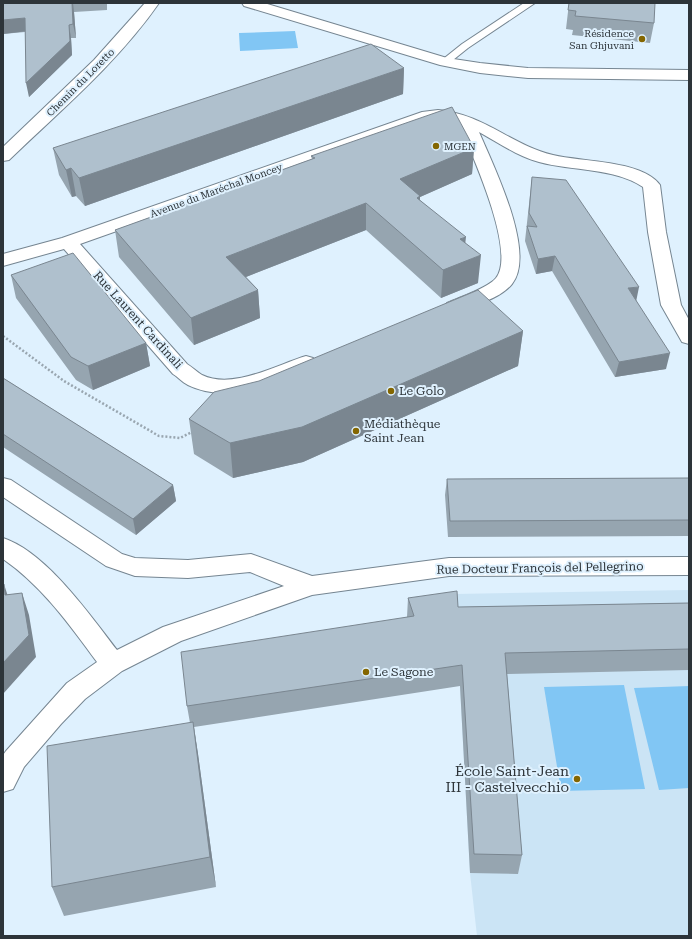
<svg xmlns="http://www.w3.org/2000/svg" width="692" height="939" font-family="'Roboto Serif',serif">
<rect width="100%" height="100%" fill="#dff1fe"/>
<!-- built -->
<path fill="#cbe4f5" d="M689 590V936H477L470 873 455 594Z"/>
<!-- green -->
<path fill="#81c6f4" d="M295 31 298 48 240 51 239 33Z
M624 685 645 789 561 791 544 687Z
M689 686V788L659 790 634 688Z"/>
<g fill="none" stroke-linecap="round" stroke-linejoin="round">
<defs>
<path id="service" d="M524 3H535L468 48 448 64H442L440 62 442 60 462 44Z"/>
<path id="minor" d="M242 3H264L447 58 480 63 528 68 689 70V80L528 78 480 73 440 65 244 6Z
M438 110C484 114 511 145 553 155 581 162 642 160 660 185L666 232 681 305 689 320V344L682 342 661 305 648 232 643 187C615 168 572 171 539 162 517 156 499 143 479 132 493 165 537 253 512 284 501 298 477 304 461 311L454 313 447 311 444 307 447 303C460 297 488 288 496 278 517 252 471 152 459 124L448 120H430L80 244 187 364C192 367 197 372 202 375 233 390 276 365 306 356L313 358 316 363 313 368C274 382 229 405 188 385 182 382 178 377 173 374L64 249 3 266V254L62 238 422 112Z
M3 478 11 480 122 554 135 558 188 560 251 554 312 576 449 558 689 557V575L449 576 312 595 181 641 122 671 85 699 61 724 24 767 13 789 3 792V755L6 751 67 683 97 662C69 624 42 586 3 559V538C46 552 90 615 117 650L163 627 284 586 250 572 188 578 135 576 106 566 3 497Z"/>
<path id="tertiary" d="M145 3H159C118 62 61 110 9 160L3 161V147L94 60Z"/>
</defs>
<!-- service casing -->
<use href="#service" stroke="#758591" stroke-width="2"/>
<!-- minor casing -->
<use href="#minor" stroke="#758591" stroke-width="2"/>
<!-- tertiary casing -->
<use href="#tertiary" stroke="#758591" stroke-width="2"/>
<!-- path -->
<path stroke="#99a6b0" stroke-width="2.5" stroke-dasharray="2 2" stroke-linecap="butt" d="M3 336 64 381 159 436 180 438 194 431"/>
<!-- service -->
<use href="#service" fill="#fff" fill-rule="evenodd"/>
<!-- minor -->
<use href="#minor" fill="#fff" fill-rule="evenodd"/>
<!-- tertiary -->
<use href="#tertiary" fill="#fff" fill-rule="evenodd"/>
</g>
<!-- wall -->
<path fill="#96a5b0" d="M3 3H107V10L74 12 76 38H71L72 55 29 97 25 32 3 34Z
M569 3 654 23 650 43 572 35 573 30 566 29Z
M404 68 403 94 85 206 76 196 72 197 59 175 53 148Z
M474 148 472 174 420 197V200L465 242 478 283 441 298 366 230 246 277 258 290 260 318 194 345 119 257 115 230 312 159 311 156Z
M532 177 636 300 666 369 615 377 552 271 536 274 525 241Z
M11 275 146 343 150 366 93 390 76 380 16 298Z
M523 331 518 366 303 462 233 478 194 454 189 419Z
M3 378 173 485 176 501 136 535 3 447Z
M689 478V536L448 537 445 495 447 479Z
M408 598 458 607 689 603V670L507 674 522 855 518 874 470 873 460 686 194 727 198 754 216 887 64 916 52 887 190 723 187 706 407 617Z"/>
<!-- shaded-wall -->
<path fill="#7a8690" d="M72 3H73L74 12 76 38 73 24Z
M25 18 28 31 3 34V20Z
M69 25 71 38 72 55 29 97 26 83Z
M404 68 403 94 85 206 79 178Z
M474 148 472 174 420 197 419 223 400 179Z
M71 168 76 196 72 197 66 170Z
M366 203V230L228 284 226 257Z
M466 237 463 262 481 255 478 283 441 298 443 270 460 239Z
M555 256 552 271 536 274 538 259Z
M639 287 636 302 628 288Z
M258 290 260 318 194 345 191 318Z
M523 331 518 366 303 462 233 478 230 443Z
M146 343 150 366 93 390 88 366Z
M670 353 666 369 615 377 619 362Z
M173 485 176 501 136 535 133 519Z
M4 584 11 606 5 595Z
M22 593 29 615 36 657 3 694V663Z
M193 722 198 754 216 887 210 857Z"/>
<!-- building -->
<path fill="#afc0cd" stroke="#7a8690" d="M3 3H72L73 24 69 25 70 41 26 83 25 18 3 20Z
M569 3H655L654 23 575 16 576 11 568 10Z
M371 44 404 68 79 178 71 168 66 170 53 148Z
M452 107 474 148 400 179 420 196 417 198 466 237 460 239 481 255 443 270 366 203 226 257 258 290 191 318 115 230 315 158 311 156Z
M532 177 566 180 639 287 628 288 670 353 619 362 555 256 538 259 527 226 537 227 529 213Z
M73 253 146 343 88 366 71 357 11 275Z
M478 290 523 331 302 427 230 443 189 419 214 392 259 381Z
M3 378 173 485 133 519 3 434Z
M689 478V520L450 521 447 479Z
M3 584H4L5 595 22 593 29 635 3 663Z
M457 591 458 607 689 603V649L505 653 522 855 474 854 462 665 187 706 181 652 414 616 408 598Z
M193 722 210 857 52 887 47 746Z"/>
<!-- markers -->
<g fill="#846600" stroke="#dff1fe" stroke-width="1.5">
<circle cx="642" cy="39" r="4"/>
<circle cx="436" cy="146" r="4"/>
<circle cx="391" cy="391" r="4"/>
<circle cx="356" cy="431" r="4"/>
<circle cx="366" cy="672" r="4"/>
<circle cx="577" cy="779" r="4"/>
</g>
<g text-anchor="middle" stroke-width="4" stroke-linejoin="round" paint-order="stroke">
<!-- far-poi labels -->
<g font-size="10" fill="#2d3439" stroke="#dff1fe" text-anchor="end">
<text x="634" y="37">Résidence<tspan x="634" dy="12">San Ghjuvani</tspan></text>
<text x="444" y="150" text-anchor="start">MGEN</text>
</g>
<!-- far-street labels -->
<g font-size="10" fill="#2d3439" stroke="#dff1fe">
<text transform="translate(80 82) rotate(-45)" y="4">Chemin du Loretto</text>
<text transform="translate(216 190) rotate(-20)" y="4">Avenue du Maréchal Moncey</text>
</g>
<!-- street labels -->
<g font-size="12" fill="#2d3439" stroke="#dff1fe">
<text transform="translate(138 320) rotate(48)" y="4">Rue Laurent Cardinali</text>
<text transform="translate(540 568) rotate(-1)" y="4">Rue Docteur François del Pellegrino</text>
</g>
<!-- poi labels -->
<g font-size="12" fill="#2d3439" stroke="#dff1fe" text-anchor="start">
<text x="399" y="395">Le Golo</text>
<text x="364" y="428">Médiathèque<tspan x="364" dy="14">Saint Jean</tspan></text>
<text x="374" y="676">Le Sagone</text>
</g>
<!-- near-poi labels -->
<g font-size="14" fill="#2d3439" stroke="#dff1fe" text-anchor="end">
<text x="569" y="776">École Saint-Jean<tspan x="569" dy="16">III - Castelvecchio</tspan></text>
</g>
</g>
<!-- border -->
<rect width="692" height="939" fill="none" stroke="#2d3439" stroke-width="8"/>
</svg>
